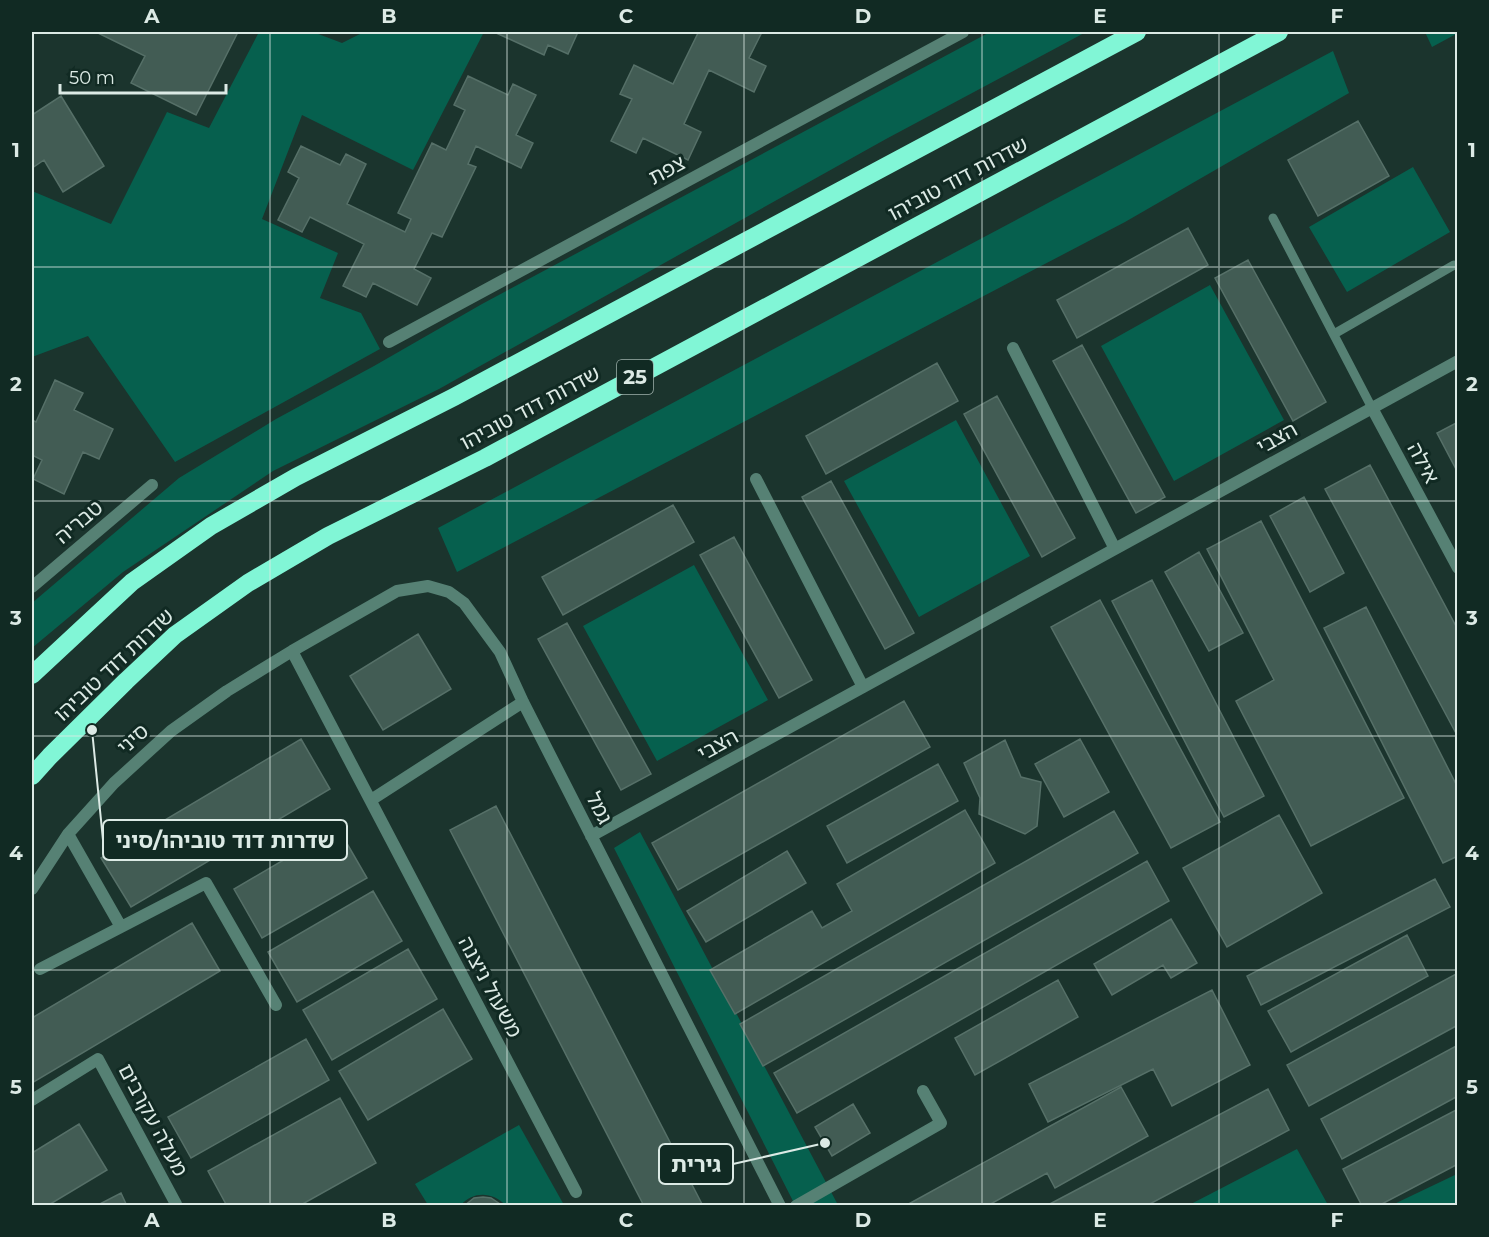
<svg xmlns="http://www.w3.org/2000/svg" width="1489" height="1237" font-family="Montserrat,'Noto Sans Hebrew',sans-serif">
<rect width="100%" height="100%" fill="#1b342d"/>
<!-- green -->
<path fill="#06604e" d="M259 32H313L342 43 364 32H484L413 170 302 115 262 219 338 253 320 298 361 313 380 349 175 462 88 336 32 357V191L111 224 167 112 209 128Z
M990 32H1086L886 139 439 389 273 471 123 572 32 648V603L179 478 276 419 374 366 482 304Z
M1425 32H1457L1458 33 1432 47Z
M1333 51 1349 93 1125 222 457 572 438 528Z
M1413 167 1450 232 1347 292 1309 227Z
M1210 285 1284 420 1174 481 1101 346Z
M956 420 1030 556 919 617 844 481Z
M694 565 768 700 657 761 583 626Z
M640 832 838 1205H795L614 848Z
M519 1125 564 1205H505C493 1192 473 1191 461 1205H428L415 1184Z
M1297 1149 1328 1205H1189Z
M1457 1174V1205H1392Z"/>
<!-- building -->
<path fill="#425c54" stroke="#567068" stroke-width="1.5" d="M96 32H238L196 115 131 83 145 56Z
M494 32H578L568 54 548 45 544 55Z
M694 32H762L749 58 766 66 754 92 709 70 684 124 701 132 688 160 643 138 636 153 611 141 632 99 620 94 634 65 673 84 698 33Z
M468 76 508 95 513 84 536 95 516 135 533 143 521 168 476 146 468 164 476 167 442 237 432 233 414 269 431 278 417 305 373 283 366 297 343 286 364 244 310 217 302 232 278 220 299 178 288 172 301 146 340 165 346 154 366 164 347 204 405 232 411 219 398 213 432 143 446 150 465 110 454 105Z
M61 96 104 166 63 192 44 160 32 168V115Z
M1358 121 1389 176 1318 216 1288 160Z
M1188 228 1208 265 1077 338 1057 300Z
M1248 260 1326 402 1293 421 1215 278Z
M1082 345 1165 497 1136 513 1053 361Z
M937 363 958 401 826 474 806 436Z
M55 380 83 393 74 410 113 429 99 459 83 452 64 494 33 479 42 460 32 455V420L36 422Z
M997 396 1075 538 1042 557 964 414Z
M1458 422V470L1457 471 1437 433Z
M1370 465 1458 630V737L1325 489Z
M831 481 914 633 885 649 802 497Z
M1304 497 1344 573 1310 592 1270 516Z
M673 505 694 542 563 615 542 577Z
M1261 521 1404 798 1311 846 1236 701 1274 680 1207 549Z
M734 537 812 680 779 698 700 555Z
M1199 552 1243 633 1209 651 1165 572Z
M1152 580 1264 796 1224 817 1112 601Z
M1100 600 1220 822 1171 848 1051 627Z
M1366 607 1458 788V856L1443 863 1324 628Z
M567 623 651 774 621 790 538 639Z
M418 634 451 689 383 730 350 676Z
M904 701 930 747 678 890 652 843Z
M301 739 330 789 131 907 101 858Z
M1080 739 1109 792 1064 817 1035 764Z
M1005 740 1021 777 1041 782 1037 826 1025 834 979 814 980 798 964 763Z
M938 764 958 801 847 863 827 826Z
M496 806 703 1206H644L450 830Z
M965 810 995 863 735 1014 710 970 812 911 822 928 852 911 837 884Z
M1114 811 1138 853 763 1066 740 1024Z
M1279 815 1322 893 1227 947 1183 868Z
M338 828 367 878 262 938 234 889Z
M787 851 806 883 706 942 687 911Z
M1147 861 1169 901 797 1113 774 1073Z
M1435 879 1450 907 1261 1005 1247 976Z
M373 891 402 941 297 1002 268 952Z
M1171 919 1197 963 1171 978 1163 965 1112 995 1094 964Z
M192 923 220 971 32 1083V1018Z
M1407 935 1428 976 1291 1052 1268 1011Z
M408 949 437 999 332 1060 303 1010Z
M1458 973V1025L1309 1106 1287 1065Z
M1058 980 1078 1017 975 1075 955 1038Z
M1212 990 1250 1065 1172 1106 1153 1069 1048 1122 1029 1084Z
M443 1009 472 1059 368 1120 339 1071Z
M306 1039 329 1080 191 1158 168 1117Z
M1458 1045V1096L1342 1159 1321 1119Z
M1121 1087 1148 1136 1055 1188 1047 1173 987 1206H905Z
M1268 1089 1289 1130 1146 1206H1046Z
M340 1098 376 1163 299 1206H227L208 1171Z
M853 1104 870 1133 832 1156 815 1127Z
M1458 1109V1164L1378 1206H1362L1343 1169Z
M79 1124 107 1170 47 1206H32V1153Z
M121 1193 127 1206H96Z
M483 1197 491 1198 503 1206H464L474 1198Z"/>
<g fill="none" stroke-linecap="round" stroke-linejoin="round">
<!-- lane -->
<path stroke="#568174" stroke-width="9" d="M1273 218 1372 408
M1334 334 1454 265"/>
<!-- street -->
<path stroke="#568174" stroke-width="12" d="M389 342 963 32
M1013 348 1115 549
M1372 408 1458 568
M756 479 863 687
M32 587 152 485
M292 651 576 1192
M371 800 523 702
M68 834 121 927
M591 836 1458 361
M32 889 68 834 114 783 171 731 227 691 292 651 397 591 428 586 449 592 464 603 500 652 523 702 780 1206
M40 969 206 883 276 1005
M32 1100 98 1059 176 1204
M796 1206 941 1123 923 1091"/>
<!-- highway -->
<path stroke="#81f6d6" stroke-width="18" d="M32 675 132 582 211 526 296 477 454 397 1137 32
M32 776 50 756 126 681 175 635 248 583 328 536 485 458 1279 32"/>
</g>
<!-- grid -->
<path fill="none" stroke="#dceae5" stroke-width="1.5" stroke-opacity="0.55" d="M270 32V1206M507 32V1206M744 32V1206M982 32V1206M1219 32V1206M32 267H1458M32 501H1458M32 736H1458M32 970H1458"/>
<g text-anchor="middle" stroke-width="6" stroke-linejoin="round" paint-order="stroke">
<!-- shield labels -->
<rect fill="#112a23" stroke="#9fb0ab" stroke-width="1.5" x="617" y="360" width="36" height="34" rx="4.5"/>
<g font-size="20" font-weight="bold" fill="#dceae5">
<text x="635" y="384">25</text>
</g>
<!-- street labels -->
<g font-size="21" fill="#dceae5" stroke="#112a23">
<text transform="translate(667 170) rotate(-28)" y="7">צפת</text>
<text transform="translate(958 179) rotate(-28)" y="7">שדרות דוד טוביהו</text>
<text transform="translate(530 408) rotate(-28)" y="7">שדרות דוד טוביהו</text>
<text transform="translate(1277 438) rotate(-29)" y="7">הצבי</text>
<text transform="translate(1423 463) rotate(62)" y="7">אילה</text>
<text transform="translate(79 522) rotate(-40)" y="7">טבריה</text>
<text transform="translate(114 665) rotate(-43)" y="7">שדרות דוד טוביהו</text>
<text transform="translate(133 739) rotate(-42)" y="7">סיני</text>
<text transform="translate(718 745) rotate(-29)" y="7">הצבי</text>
<text transform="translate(599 808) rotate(63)" y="7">גמל</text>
<text transform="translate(490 987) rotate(62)" y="7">משעול ניצנה</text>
<text transform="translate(153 1120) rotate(62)" y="7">מעלה עקרבים</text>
</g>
</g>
<!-- callouts -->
<path fill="none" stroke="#dceae5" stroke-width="2" d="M92 730L103 840M825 1143L733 1164"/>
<g fill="#dceae5" stroke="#112a23" stroke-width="2">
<circle cx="92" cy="730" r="6"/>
<circle cx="825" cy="1143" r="6"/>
</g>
<g fill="#112a23" stroke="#dceae5" stroke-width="2">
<rect x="103" y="820" width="244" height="40" rx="6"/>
<rect x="659" y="1144" width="74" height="40" rx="6"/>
</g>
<g font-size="22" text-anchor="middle" font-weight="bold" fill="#dceae5">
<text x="225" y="848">שדרות דוד טוביהו/סיני</text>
<text x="696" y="1172">גירית</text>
</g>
<!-- border -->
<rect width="1489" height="1237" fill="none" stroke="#112a23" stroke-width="66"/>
<!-- scale -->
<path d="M60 84v9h166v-9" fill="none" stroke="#dceae5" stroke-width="3"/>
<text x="69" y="84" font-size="18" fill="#dceae5" stroke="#112a23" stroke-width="4.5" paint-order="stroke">50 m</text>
<rect x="33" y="33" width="1423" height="1171" fill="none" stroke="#dceae5" stroke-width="2"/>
<g font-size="20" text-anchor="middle" font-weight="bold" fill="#dceae5">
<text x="152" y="23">A</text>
<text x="389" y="23">B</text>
<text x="626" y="23">C</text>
<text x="863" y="23">D</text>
<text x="1100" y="23">E</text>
<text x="1337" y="23">F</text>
<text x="16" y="157">1</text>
<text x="1472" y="157">1</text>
<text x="16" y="391">2</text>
<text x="1472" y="391">2</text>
<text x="16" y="625">3</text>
<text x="1472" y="625">3</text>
<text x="16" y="860">4</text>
<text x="1472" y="860">4</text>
<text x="16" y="1094">5</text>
<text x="1472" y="1094">5</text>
<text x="152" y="1227">A</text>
<text x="389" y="1227">B</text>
<text x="626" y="1227">C</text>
<text x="863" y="1227">D</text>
<text x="1100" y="1227">E</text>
<text x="1337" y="1227">F</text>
</g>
</svg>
